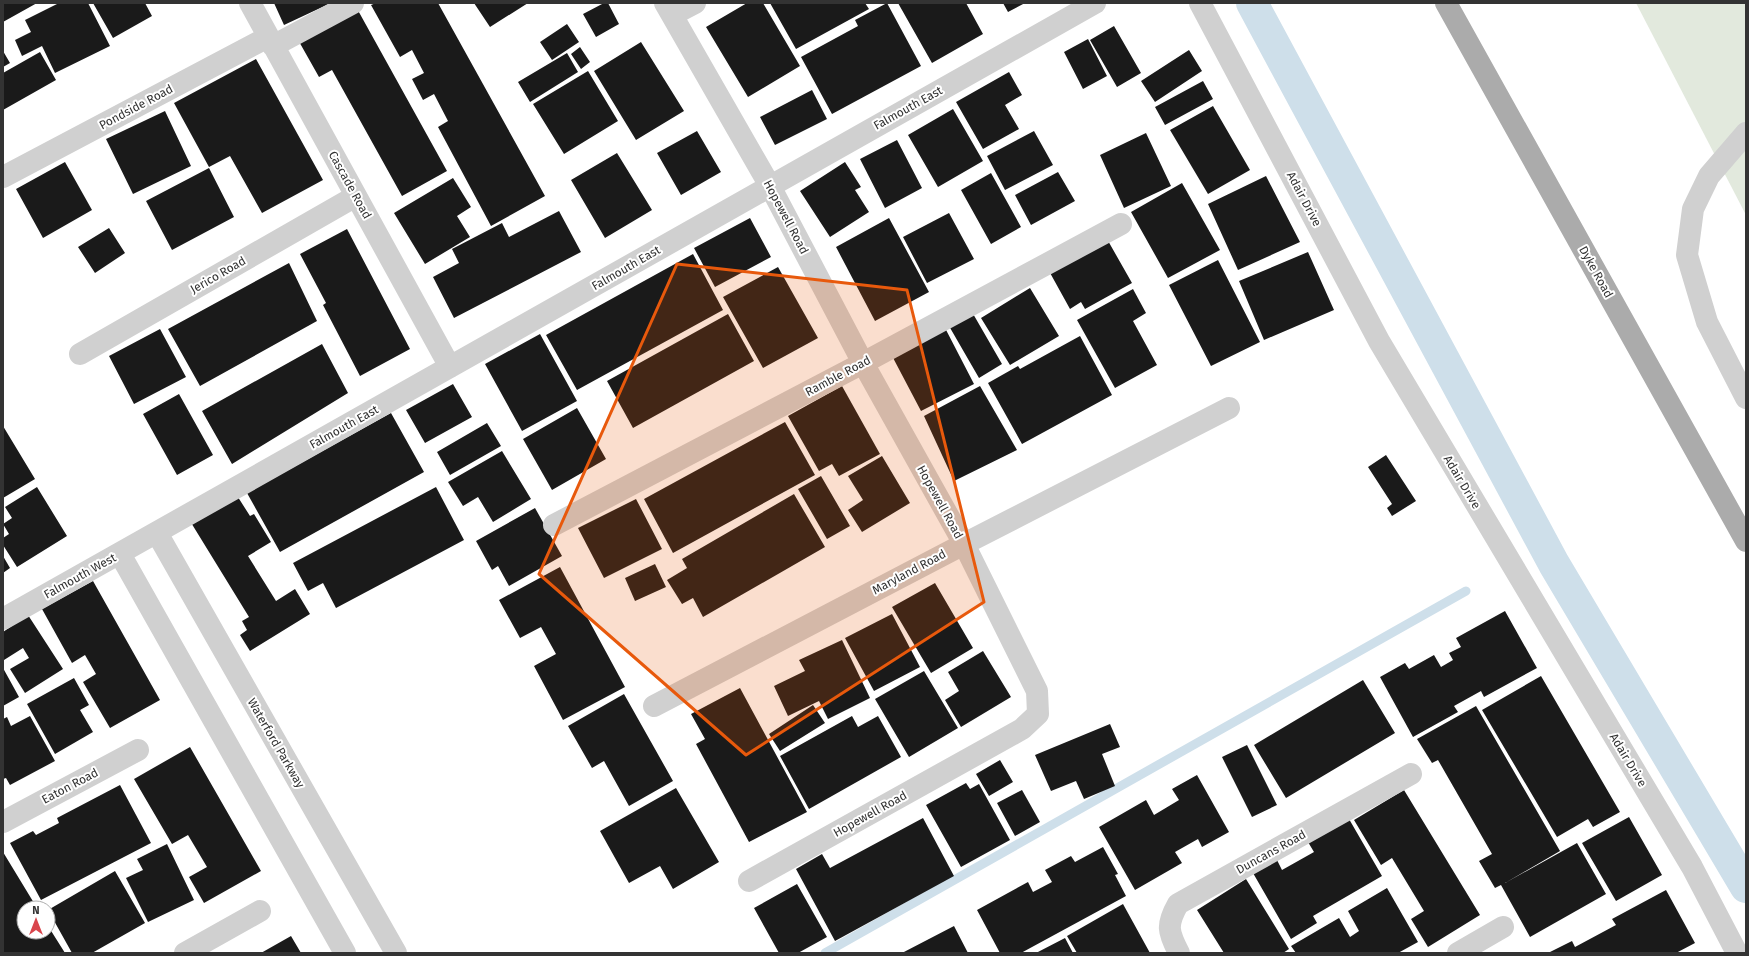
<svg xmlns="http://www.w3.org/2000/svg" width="1749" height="956" font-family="'Fira Sans',sans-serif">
<rect width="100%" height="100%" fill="#fff"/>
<!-- green -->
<path fill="#e2e9dd" d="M1636 3H1746V215Z"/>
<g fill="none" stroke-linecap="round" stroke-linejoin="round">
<!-- stream -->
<path stroke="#cedfea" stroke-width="9" d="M825 953 1466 591"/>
<!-- canal -->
<path stroke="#cedfea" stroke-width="32" d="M1252 3 1554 564 1746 887"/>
</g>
<!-- building -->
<path fill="#1a1a1a" d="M3 3H37L3 22Z
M59 3H88L110 46 55 73 42 46 22 56 15 40 31 32 25 20Z
M93 3H145L152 16 113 38Z
M274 3H331L284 25Z
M376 3H438L545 196 491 226 438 127 448 121 434 94 423 100 412 79 424 73 412 50 400 57 371 5Z
M474 3H528L490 27Z
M604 3H608L619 24 596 37 583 14Z
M747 3H763L800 66 748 97 706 27Z
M770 3H865L869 9 796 49Z
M887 3 921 66 832 114 801 57 858 26 855 20Z
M898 3H966L983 34 932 63Z
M1003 3H1025L1008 12Z
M355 5 447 171 402 196 332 70 319 77 297 38Z
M567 24 579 42 552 60 540 42Z
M1114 26 1141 73 1117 87 1090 40Z
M1088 39 1107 76 1083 89 1064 52Z
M641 42 684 111 636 140 594 71Z
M580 47 590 62 581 69 571 54Z
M1189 50 1202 71 1155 102 1141 81Z
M3 51 10 63 3 67Z
M40 52 56 80 3 110V73Z
M567 53 578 72 530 102 518 82Z
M256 59 323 180 262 213 230 156 209 167 174 103Z
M588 71 618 121 564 154 533 104Z
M1009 72 1022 95 1005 105 1019 129 983 149 956 102Z
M1203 81 1213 99 1165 125 1155 107Z
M812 90 827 119 775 145 760 117Z
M1213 106 1250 170 1208 194 1170 130Z
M953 109 983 161 938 187 908 135Z
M165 111 191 166 133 194 106 139Z
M697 131 721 172 681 195 657 153Z
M1034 131 1053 165 1005 190 987 156Z
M1146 133 1171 186 1124 208 1100 155Z
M897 140 922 188 885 208 860 159Z
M617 153 652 210 605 238 571 180Z
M65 162 92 210 43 238 16 189Z
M845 162 861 187 855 190 869 212 830 237 800 191Z
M209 168 234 217 172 250 146 201Z
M1058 172 1075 201 1031 225 1015 195Z
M991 173 1021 227 991 244 961 190Z
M1266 176 1300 242 1238 270 1208 204Z
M453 178 471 207 457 216 470 237 425 264 394 213Z
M1182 183 1220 250 1168 278 1131 212Z
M559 211 581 252 454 318 433 277 459 263 452 249 502 223 509 237Z
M949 213 974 259 927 283 903 237Z
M750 218 771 257 715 287 694 248Z
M889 218 929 292 875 321 836 247Z
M109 228 125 253 95 273 78 247Z
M347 229 410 349 360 376 323 305 326 303 300 254Z
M1107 239 1132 283 1085 309 1081 302 1070 309 1049 271Z
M1308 252 1334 310 1264 340 1239 281Z
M693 254 723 310 577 390 546 335Z
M1218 260 1260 342 1211 366 1169 285Z
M289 263 317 321 200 386 168 329Z
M778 267 818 338 763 368 723 297Z
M1030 288 1059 336 1010 365 981 318Z
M1133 289 1146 313 1133 321 1157 365 1115 388 1077 320Z
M972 312 1002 364 979 378 949 326Z
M728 314 754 361 633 428 607 381Z
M944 326 974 384 921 411 891 354Z
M160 329 186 377 134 404 109 356Z
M540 334 577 401 522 431 485 364Z
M1080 336 1112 395 1022 444 988 383 1018 366 1020 369Z
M322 344 348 393 232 464 202 411Z
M453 384 472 417 425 443 406 410Z
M842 386 880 454 839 476 832 464 819 471 788 416Z
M980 386 1017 450 954 481 924 416Z
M179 394 213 455 177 475 143 414Z
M577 408 606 459 552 490 523 439Z
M391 413 424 472 280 552 247 493Z
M785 422 815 475 673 553 644 499Z
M487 423 501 446 450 475 437 452Z
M3 426 35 479 3 498Z
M502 451 531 499 493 522 478 497 463 506 448 482Z
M1386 455 1416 501 1392 516 1387 508 1392 504 1368 467Z
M882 456 910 503 862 532 848 510 863 500 848 476Z
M821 476 850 526 827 539 798 489Z
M37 487 67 536 17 567 3 545V538L9 534 3 524 12 518 5 507Z
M436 487 464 540 336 608 323 583 308 591 293 563Z
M236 494 250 516 254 514 271 542 248 556 276 601 295 589 310 614 250 651 240 635 247 630 242 621 249 617 190 521Z
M794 494 825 547 703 617 693 598 682 604 667 580 687 568 682 559Z
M636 499 662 549 604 578 578 528Z
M535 508 562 556 509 586 498 566 492 570 476 541Z
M3 556 10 568 3 573Z
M655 564 666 587 635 601 625 578Z
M560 567 625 687 563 720 534 666 556 654 541 627 520 638 499 600Z
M93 581 160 700 110 728 83 682 96 674 85 655 72 663 42 609Z
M935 583 973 648 931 673 892 607Z
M1505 611 1537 668 1484 697 1481 691 1454 706 1458 712 1413 737 1380 677 1405 663 1409 669 1434 655 1441 667 1453 660 1449 653 1461 647 1456 638Z
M892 614 920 667 874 691 845 638Z
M28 615 63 669 25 693 10 669 29 658 23 648 4 660 3 632Z
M842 640 870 698 828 719 819 701 788 716 774 686 805 671 799 660Z
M983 651 1011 697 961 727 945 700 959 691 948 672Z
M3 668 19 697 3 706Z
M924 671 958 728 909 757 875 699Z
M1541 676 1620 812 1593 827 1588 819 1557 837 1482 710Z
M74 678 89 705 80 710 93 732 55 754 27 704Z
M1363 680 1395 733 1286 798 1254 745Z
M740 688 807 812 749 842 696 744 705 739 691 714Z
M624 694 673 781 629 806 604 761 592 768 568 726Z
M813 705 825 723 780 751 769 734Z
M1476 706 1560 851 1505 883 1577 843 1606 894 1530 937 1501 885 1495 888 1479 861 1492 854 1438 760 1432 763 1417 739Z
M30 716 55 761 10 785 6 778 3 779V719L7 717 11 726Z
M852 716 858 727 878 716 901 757 809 809 780 756Z
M1110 724 1120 747 1102 754 1115 786 1084 799 1076 781 1051 791 1035 755Z
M1247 745 1277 805 1252 817 1222 757Z
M190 747 261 871 204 903 189 877 207 867 188 835 172 844 134 779Z
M1000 760 1013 782 989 796 976 774Z
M1197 775 1229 832 1202 847 1198 839 1175 852 1182 863 1135 890 1099 827 1146 800 1154 815 1179 800 1172 789Z
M966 783 970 789 979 784 1010 840 961 867 926 805Z
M120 785 151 843 41 900 10 843 33 831 36 835 59 823 57 818Z
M676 788 719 862 673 889 660 866 629 883 600 831Z
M1022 790 1040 822 1015 836 997 803Z
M1404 790 1480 915 1428 947 1411 919 1424 911 1392 858 1381 865 1354 820Z
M1629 817 1662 875 1616 901 1582 843Z
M923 818 954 876 835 941 796 869 822 854 830 868Z
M1349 819 1382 876 1313 916 1317 923 1291 939 1253 873 1277 860 1282 870 1314 852 1308 842Z
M167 844 194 900 148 922 126 878 143 870 137 859Z
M1103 847 1118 874 1115 875 1126 896 1021 953H1000L977 910 1028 882 1033 892 1052 882 1045 870 1071 856 1075 862Z
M3 852 37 908H24V932H48V926L65 953H3Z
M115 871 145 923 92 953H72L48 910Z
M1246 879 1289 949 1283 953H1224L1197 910Z
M797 884 827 937 798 953H779L754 908Z
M1387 888 1418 942 1398 953H1296L1291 946 1339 918 1350 937 1359 931 1348 911Z
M1666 890 1695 943 1676 953H1548L1572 941 1575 947 1616 925 1612 919Z
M1123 904 1150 953H1077L1067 936Z
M954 926 968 953H902Z
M291 936 301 953H261Z
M1065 938 1073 953H1036Z"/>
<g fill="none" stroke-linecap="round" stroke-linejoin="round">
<!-- minor -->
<path stroke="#d0d0d0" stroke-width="22" d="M250 3 450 367
M665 3 770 186 863 363 964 544 1037 691 1038 714 1022 729 749 881
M1200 3 1379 341 1692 867 1737 953
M672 15 695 3
M273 46 353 3
M1746 133 1709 176 1693 209 1687 255 1707 322 1746 398
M3 177 268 37
M80 354 356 196
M554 525 863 363 1121 224
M157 533 396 953
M120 554 345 953
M3 619 1095 3
M654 706 964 544 1229 408
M3 822 138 750
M185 953 260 911
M1179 953C1168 932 1166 925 1178 904L1411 774
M1458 953 1503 927"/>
<!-- major -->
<path stroke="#ababab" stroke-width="22" d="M1446 3 1746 541"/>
</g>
<!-- marked area -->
<path fill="#e8590c" fill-opacity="0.2" stroke="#e8590c" stroke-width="3" stroke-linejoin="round" d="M677 264 907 290 984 602 746 755 539 574Z"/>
<g text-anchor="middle" stroke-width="4" stroke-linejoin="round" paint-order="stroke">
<!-- street labels -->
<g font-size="12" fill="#333" stroke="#fff">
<text transform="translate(136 107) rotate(-28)" y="4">Pondside Road</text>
<text transform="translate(908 108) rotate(-29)" y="4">Falmouth East</text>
<text transform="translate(350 185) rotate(61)" y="4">Cascade Road</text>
<text transform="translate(1304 199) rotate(62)" y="4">Adair Drive</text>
<text transform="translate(786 217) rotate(62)" y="4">Hopewell Road</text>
<text transform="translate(626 268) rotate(-30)" y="4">Falmouth East</text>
<text transform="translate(1596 272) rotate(61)" y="4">Dyke Road</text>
<text transform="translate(218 275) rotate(-30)" y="4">Jerico Road</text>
<text transform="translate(838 376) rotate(-28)" y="4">Ramble Road</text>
<text transform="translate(344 427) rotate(-29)" y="4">Falmouth East</text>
<text transform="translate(1462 482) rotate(59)" y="4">Adair Drive</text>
<text transform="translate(940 502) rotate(61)" y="4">Hopewell Road</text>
<text transform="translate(909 572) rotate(-28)" y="4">Maryland Road</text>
<text transform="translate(80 576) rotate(-29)" y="4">Falmouth West</text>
<text transform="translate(276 743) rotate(60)" y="4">Waterford Parkway</text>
<text transform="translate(1628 760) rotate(59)" y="4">Adair Drive</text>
<text transform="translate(70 786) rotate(-28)" y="4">Eaton Road</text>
<text transform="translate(870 814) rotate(-29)" y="4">Hopewell Road</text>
<text transform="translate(1271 852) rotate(-29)" y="4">Duncans Road</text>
</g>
</g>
<!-- border -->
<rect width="1749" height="956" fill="none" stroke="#333333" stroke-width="8"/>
<!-- north arrow -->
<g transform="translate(36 920)"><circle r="19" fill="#ffffff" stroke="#adadad"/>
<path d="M0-3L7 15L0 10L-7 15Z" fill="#d9454c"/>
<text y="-6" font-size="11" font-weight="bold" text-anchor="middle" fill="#333333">N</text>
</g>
</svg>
